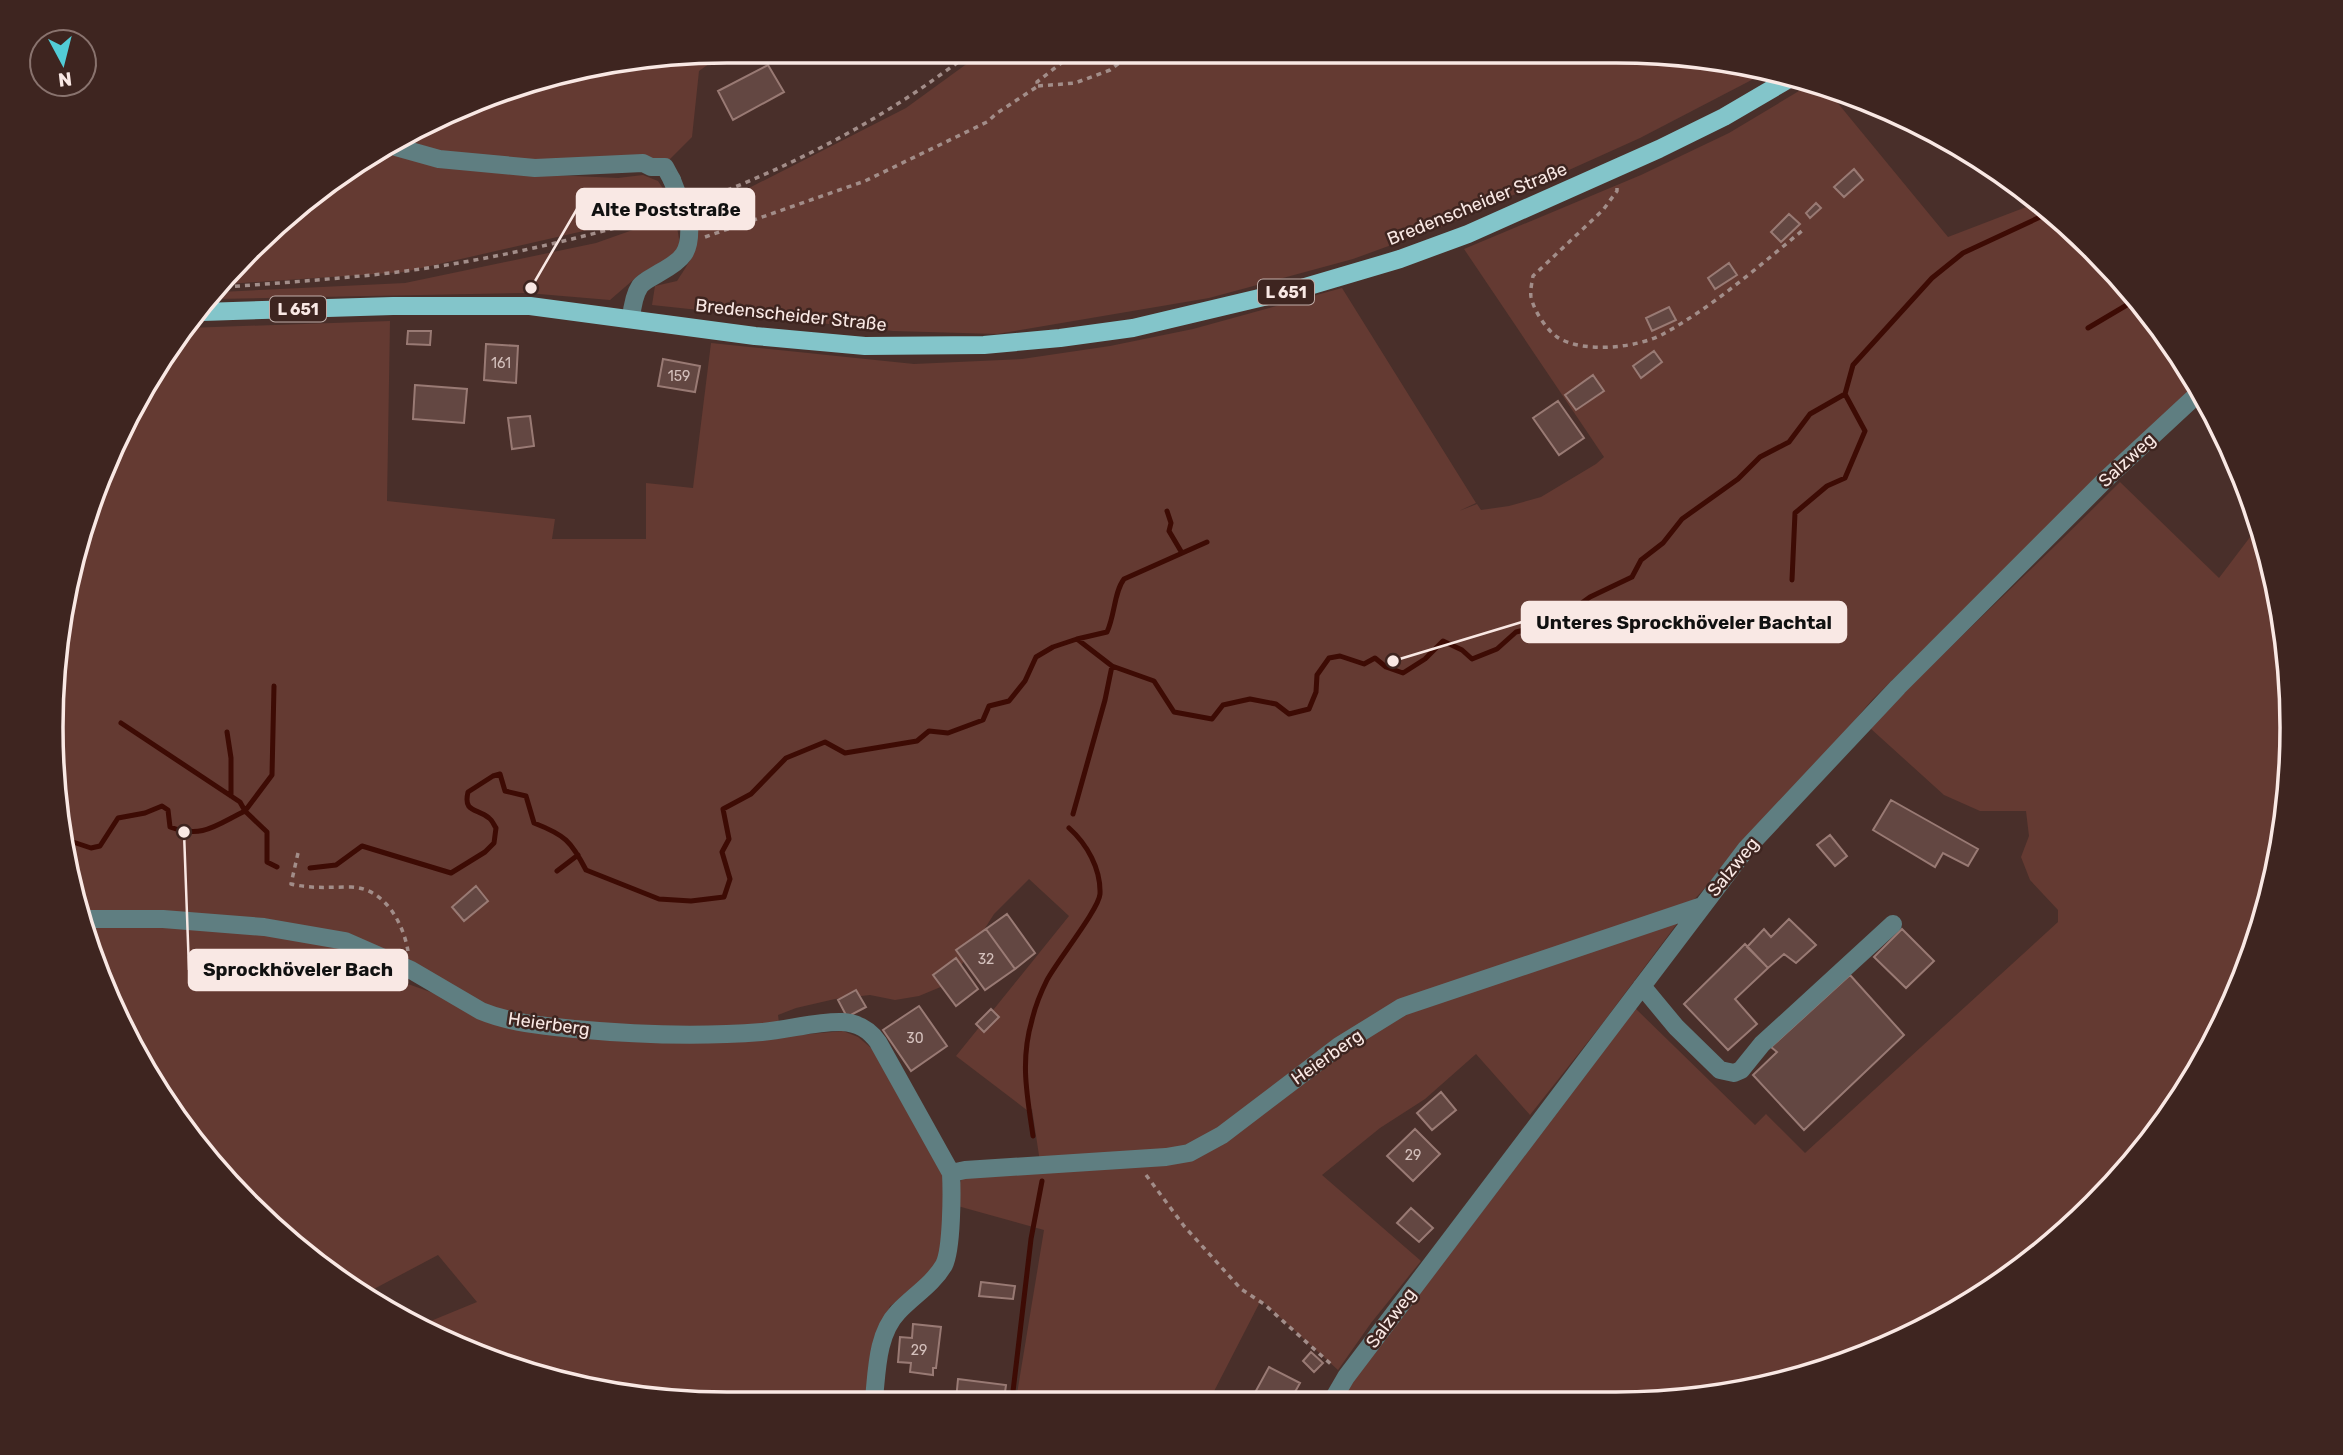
<svg xmlns="http://www.w3.org/2000/svg" width="2343" height="1455" font-family="Rubik,sans-serif">
<rect width="100%" height="100%" fill="#492f2a"/>
<!-- green -->
<path fill="#643a32" d="M727 51 699 71 692 137 670 159 517 162 455 156 403 144 510 87Z
M983 52 1703 56 1765 73 1640 138 1449 224 1353 259 1209 298 997 334 893 331 652 305 655 286 677 281C700 246 698 248 688 209L749 188 906 108Z
M1809 85 1827 90 1948 237 2039 202 2124 281 2199 386 2102 474 1872 700 1780 808 1689 905 1398 1005 1189 1151 1040 1162 1032 1109 1028 1111 956 1056 1069 916 1029 879 994 914 962 964 943 986 919 996 895 1000 870 995 835 999 796 1008 778 1015 780 1030 637 1032 494 1010 358 944 82 915 51 727 87 510 165 351 187 328 390 321 387 501 555 519 552 539H646V483L693 488 711 343 914 364 1022 359 1110 346 1193 329 1342 288 1476 503 1459 511 1477 504 1481 510 1509 506 1541 497 1596 464 1604 457 1464 249 1641 175 1729 133Z
M389 152 450 166 509 173 618 178 643 175 658 181 666 193V204L588 230 404 272 228 284 316 190Z
M675 215 680 245 673 256 640 274 610 300 527 293 214 299 220 292 405 283 596 243Z
M2120 482 2219 578 2260 524 2286 639 2291 771 2269 902 2223 1026 2153 1139 2062 1236 1954 1314 1833 1368 1660 1403 1340 1401 1350 1381 1466 1233 1635 1008 1755 1125 1766 1114 1805 1153 2058 922V910L2030 880 2021 857 2029 836 2026 811H1980L1944 795 1870 728C1951 644 2037 565 2120 482Z
M1682 917 1602 1024 1530 1115 1476 1054 1425 1099 1380 1128 1322 1175 1421 1261 1371 1323 1338 1370 1261 1300 1209 1401 1016 1400 1044 1230 954 1205 959 1185 964 1174 1194 1156 1406 1007Z
M83 922 159 923 342 944 408 984 520 1024 788 1036 843 1031 858 1037 876 1052 948 1176 942 1271 890 1306 873 1355 867 1399H640L469 1353 421 1325 477 1302 438 1255 372 1290 367 1294 316 1265 165 1104 87 945Z"/>
<g fill="none" stroke-linecap="round" stroke-linejoin="round">
<!-- stream -->
<path stroke="#3d0b04" stroke-width="5" d="M2088 328 2137 299
M1167 511 1171 523 1169 531 1182 553
M1792 580 1795 513 1827 486 1845 478 1865 431 1845 394
M1077 639 1107 632C1115 615 1114 592 1124 579L1207 542
M121 723 240 802 245 811 272 775 274 686
M227 732 231 758V796
M1073 814 1105 700 1112 666
M70 841 91 848 100 846 118 818 145 813 162 806 168 810 170 827C203 839 216 825 245 811L267 832V862L277 867
M310 868 336 865 362 846 451 873 485 852 494 843 496 828C494 825 492 820 489 818 477 808 463 813 468 792L493 776 500 774 505 791 526 796 534 823C565 835 571 841 586 870L659 899 691 901 724 897 730 879 722 852 729 839 723 809 751 794 786 758 825 742 845 753 917 741 929 731 948 733 983 720 989 706 1009 701 1025 681 1036 657 1053 647 1077 639 1112 666 1154 681 1174 712 1212 719 1223 705 1250 699 1276 704 1289 714 1309 709 1316 692 1317 675 1329 658 1340 656 1364 664 1375 658 1386 667 1403 673 1425 659 1443 641 1462 650 1472 659 1497 649 1516 632 1554 623 1590 597 1632 577 1641 560 1663 543 1682 519 1738 479 1760 457 1789 442 1810 414 1845 394 1853 365 1932 278 1963 253 2051 212
M557 871 578 855
M1033 1136C1027 1095 1020 1061 1032 1020 1035 1007 1041 992 1047 980 1057 961 1099 909 1100 894 1101 869 1087 844 1069 828
M1012 1400 1031 1239 1042 1181"/>
</g>
<!-- building -->
<path fill="#634742" stroke="#997a74" stroke-width="2" d="M768 65 784 92 733 120 718 91Z
M1854 169 1863 180 1844 197 1834 187Z
M1816 203 1821 208 1810 218 1806 213Z
M1789 214 1800 224 1781 242 1771 232Z
M1729 263 1737 275 1715 289 1708 278Z
M1669 307 1676 320 1652 331 1646 318Z
M408 331H431L430 345 407 344Z
M486 344 518 346 516 383 484 380Z
M1654 351 1662 362 1641 378 1633 366Z
M663 359 700 366 695 392 658 386Z
M1593 375 1604 391 1576 410 1565 395Z
M415 385 467 389 464 423 413 419Z
M1558 401 1584 438 1559 455 1533 418Z
M530 416 534 446 512 449 508 418Z
M1891 800 1978 849 1968 866 1943 853 1935 867 1873 830Z
M1830 835 1847 856 1835 866 1817 845Z
M476 886 488 901 464 921 452 907Z
M1007 914 1035 953 1015 969 986 929Z
M1789 919 1816 945 1796 963 1784 954 1768 968 1747 947 1764 929 1771 937Z
M986 929 1015 969 985 990 956 950Z
M1902 929 1934 961 1906 988 1874 957Z
M1745 944 1768 968 1735 999 1757 1024 1728 1050 1684 1004Z
M956 958 978 989 956 1006 933 975Z
M1850 975 1904 1035 1804 1130 1753 1075 1777 1052 1771 1047Z
M856 990 866 1007 847 1017 838 1000Z
M919 1006 947 1046 911 1071 883 1030Z
M991 1009 999 1017 984 1032 976 1024Z
M1441 1092 1456 1110 1432 1130 1417 1113Z
M1415 1129 1440 1154 1413 1181 1387 1156Z
M1411 1208 1433 1228 1419 1242 1397 1223Z
M981 1282 1015 1286 1013 1299 979 1296Z
M913 1324 941 1327 936 1368H933V1375L910 1372 911 1363 898 1362 900 1337 912 1338Z
M1311 1352 1323 1363 1314 1372 1303 1361Z
M1269 1367 1300 1383 1290 1401H1258L1252 1398Z
M958 1379 1006 1385 1004 1400H956Z"/>
<g fill="none" stroke-linecap="round" stroke-linejoin="round">
<!-- path -->
<path stroke="#a28d89" stroke-width="3.5" stroke-dasharray="5 5" stroke-linecap="butt" d="M1038 86 1075 83 1110 70 1122 61 1137 55 1156 53
M1617 188V191L1603 210 1533 276C1532 282 1530 291 1531 297 1534 311 1546 329 1557 337 1583 354 1639 348 1665 333 1715 305 1759 266 1803 230
M699 201C769 175 838 142 902 101 926 86 949 68 973 52
M705 237 865 181 987 122 997 113 1038 86 1037 82 1074 53
M225 287C280 283 335 279 390 273 483 262 575 240 665 214
M298 853 291 884C312 889 330 887 351 887 384 888 403 922 408 951
M1146 1175 1184 1226 1241 1289 1264 1304 1333 1366"/>
<!-- minor -->
<path stroke="#5f7e81" stroke-width="18" d="M396 147 439 159 535 168 643 163 651 167H665L672 180
M631 319C632 308 634 295 640 286 645 280 653 277 659 273 683 260 691 252 689 224
M82 919H163L264 927 345 941 411 970 481 1011C510 1023 544 1026 575 1029 638 1035 699 1037 762 1032 788 1030 817 1021 842 1022 858 1023 869 1029 878 1042L951 1173
M1642 986 1676 1027 1720 1070 1734 1073 1741 1070 1762 1044 1893 924
M874 1399C877 1370 877 1334 898 1312 913 1296 933 1284 944 1265 952 1249 952 1192 951 1173L965 1170 1166 1157 1189 1153 1222 1135 1339 1046 1402 1007 1702 906
M1332 1401 1346 1377 1746 849 1898 687 2105 480 2202 390"/>
<!-- major -->
<path stroke="#83c5ca" stroke-width="18" d="M202 312 393 306H530L755 336 865 346 984 345 1060 338 1133 328 1302 288 1400 259 1468 234 1659 149 1724 117 1789 79"/>
<!-- minor-bridge -->
<path stroke="#5f7e81" stroke-width="18" d="M672 180 689 224"/>
</g>
<g text-anchor="middle" stroke-width="5" stroke-linejoin="round" paint-order="stroke">
<!-- number labels -->
<g font-size="14" fill="#d4c0bc">
<text x="501" y="368">161</text>
<text x="679" y="381">159</text>
<text x="986" y="964">32</text>
<text x="915" y="1043">30</text>
<text x="1413" y="1160">29</text>
<text x="919" y="1355">29</text>
</g>
<!-- shield labels -->
<g fill="#3e2520" stroke="#c1aea9" stroke-width="2">
<rect x="1258" y="279.5" width="56" height="25" rx="5"/>
<rect x="270" y="296.5" width="56" height="25" rx="5"/>
</g>
<g font-size="16" font-weight="bold" fill="#f9e8e4">
<text x="1286" y="298">L 651</text>
<text x="298" y="315">L 651</text>
</g>
<!-- street labels -->
<g font-size="18" fill="#f9e8e4" stroke="#3e2520">
<text transform="translate(1477 204) rotate(-22)" y="6">Bredenscheider Straße</text>
<text transform="translate(791 315) rotate(6)" y="6">Bredenscheider Straße</text>
<text transform="translate(2127 460) rotate(-43)" y="6">Salzweg</text>
<text transform="translate(1733 867) rotate(-51)" y="6">Salzweg</text>
<text transform="translate(549 1024) rotate(8)" y="6">Heierberg</text>
<text transform="translate(1327 1057) rotate(-35)" y="6">Heierberg</text>
<text transform="translate(1391 1318) rotate(-53)" y="6">Salzweg</text>
</g>
</g>
<!-- crop -->
<path d="M0 0H2343V1455H0ZM727 63H1616A664 664 0 0 1 2280 727V728A664 664 0 0 1 1616 1392H727A664 664 0 0 1 63 728V727A664 664 0 0 1 727 63Z" fill="#3e2520" fill-rule="evenodd"/>
<path fill="none" stroke="#f9e8e4" stroke-width="3.5" d="M727 63H1616A664 664 0 0 1 2280 727V728A664 664 0 0 1 1616 1392H727A664 664 0 0 1 63 728V727A664 664 0 0 1 727 63Z"/>
<!-- callouts -->
<path fill="none" stroke="#f9e8e4" stroke-width="2.5" d="M531 288L577 209M1393 661L1522 622M184 832L189 970"/>
<g fill="#f9e8e4" stroke="#3e2520" stroke-width="2.5">
<circle cx="531" cy="288" r="7"/>
<circle cx="1393" cy="661" r="7"/>
<circle cx="184" cy="832" r="7"/>
</g>
<g fill="#f9e8e4" stroke="#f9e8e4" stroke-width="2.5">
<rect x="577" y="189" width="177" height="40" rx="7"/>
<rect x="1522" y="602" width="324" height="40" rx="7"/>
<rect x="189" y="950" width="218" height="40" rx="7"/>
</g>
<g font-size="19" text-anchor="middle" font-weight="bold" fill="#111">
<text x="666" y="216">Alte Poststraße</text>
<text x="1684" y="629">Unteres Sprockhöveler Bachtal</text>
<text x="298" y="976">Sprockhöveler Bach</text>
</g>
<!-- north arrow -->
<g transform="translate(63 63) rotate(173)"><circle r="33" fill="#3e2520" stroke="#89736e" stroke-width="2"/>
<path d="M0-5L12 26L0 18L-12 26Z" fill="#52ccd6"/>
<text y="-10" font-size="19" font-weight="bold" text-anchor="middle" fill="#f9e8e4">N</text>
</g>
</svg>
